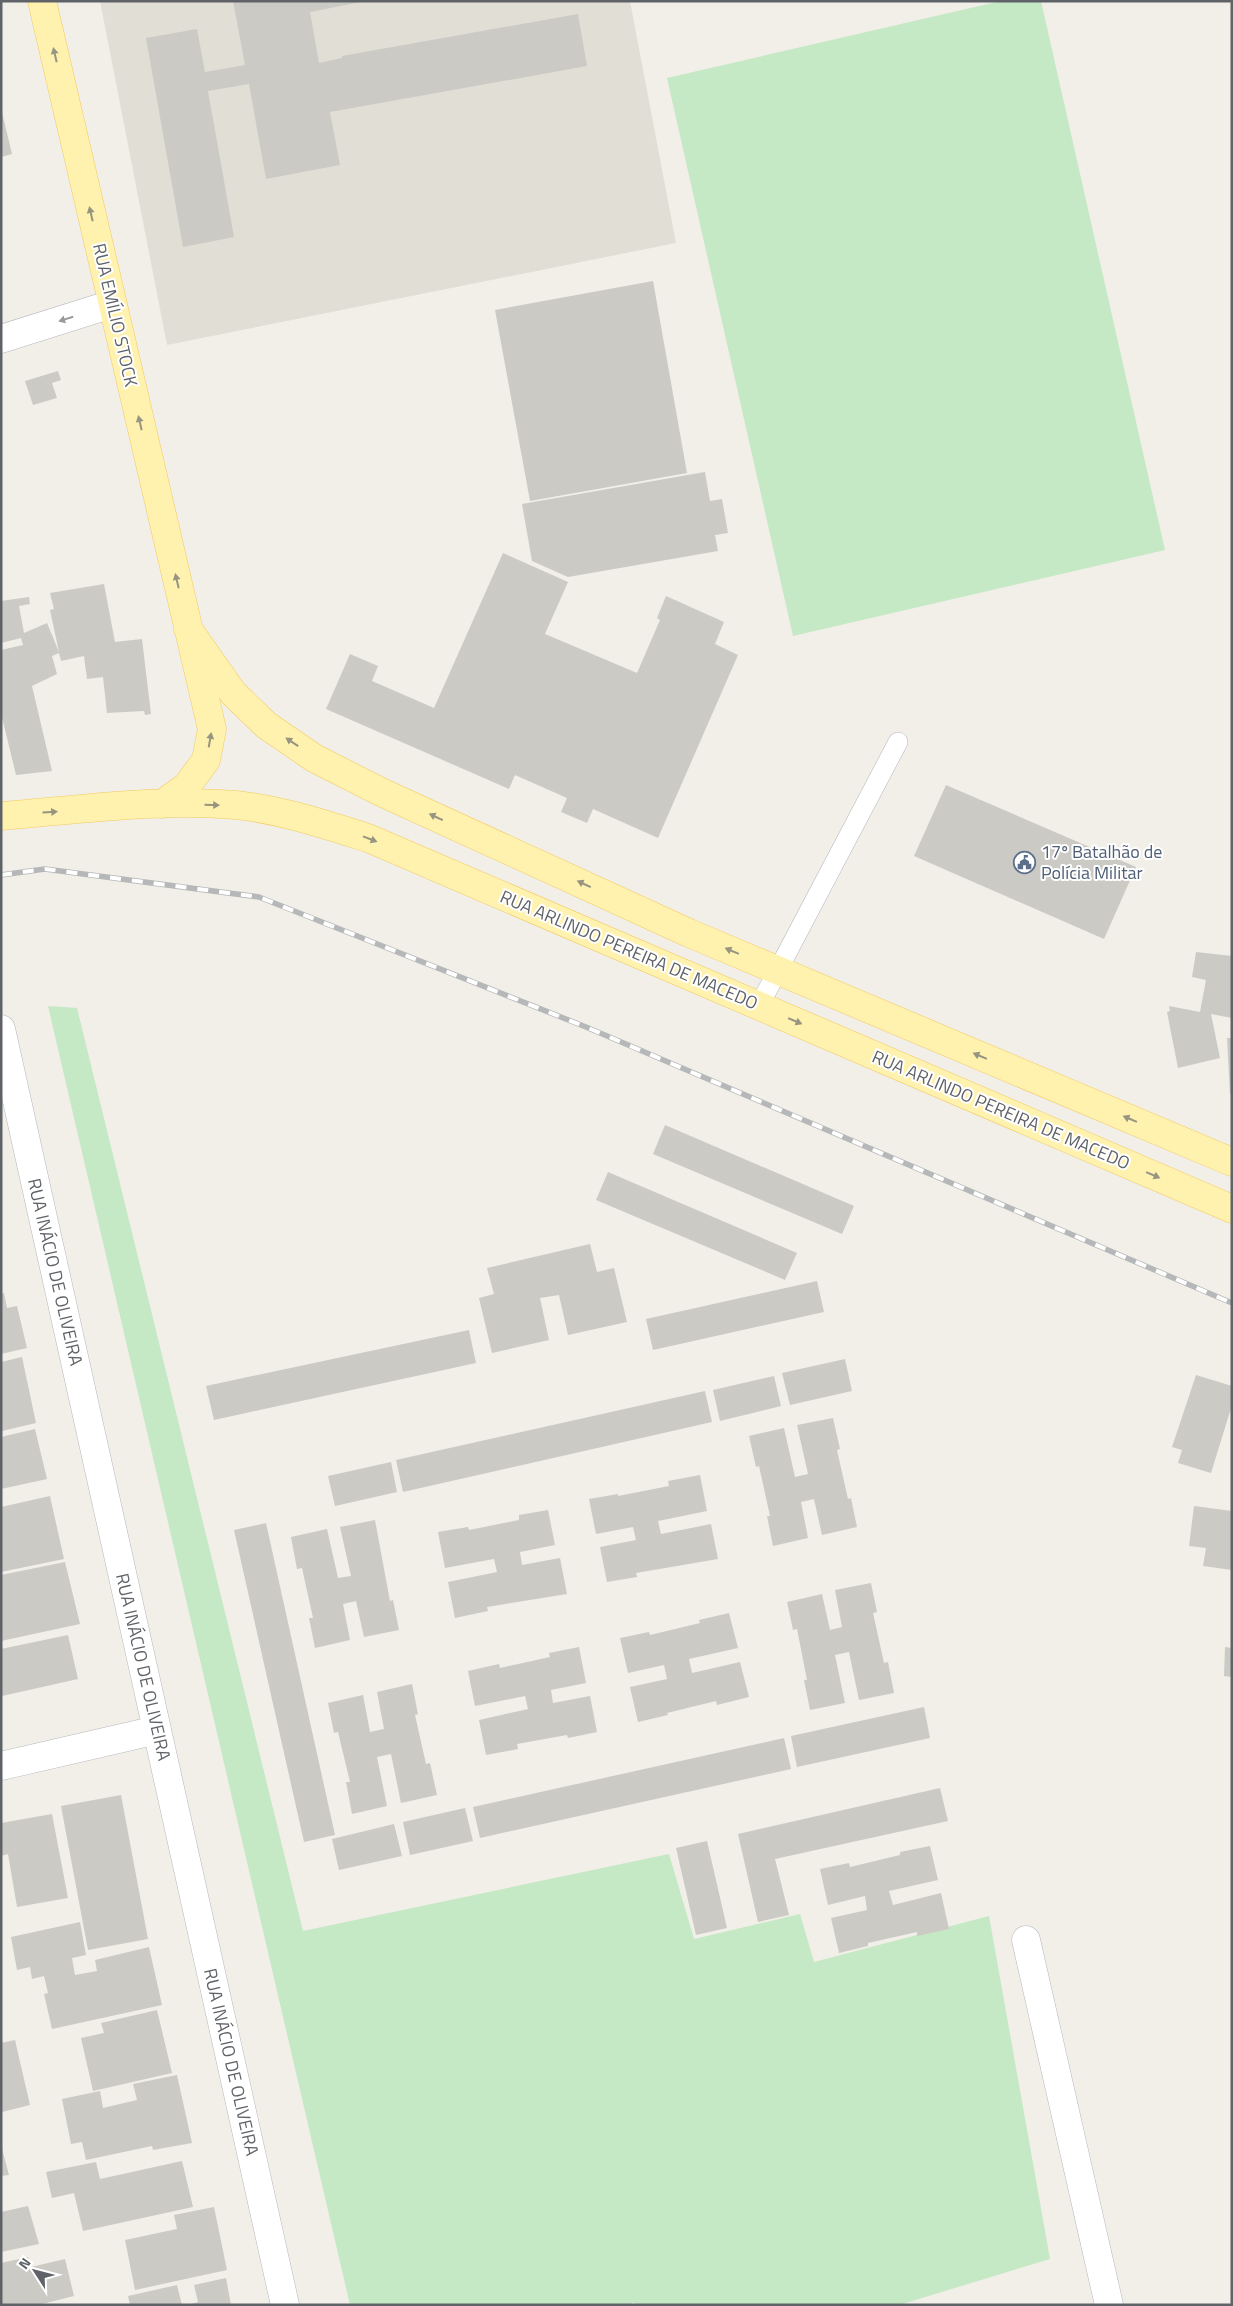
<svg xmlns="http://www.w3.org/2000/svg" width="1233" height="2306" font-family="'Titillium Web',sans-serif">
<rect width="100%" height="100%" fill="#f1efe8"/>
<!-- education -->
<path fill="#e1ded6" d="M100 1H630L676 243 167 345Z"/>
<!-- green -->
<path fill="#c5e8c5" d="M1001 1H1041L1165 550 793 636 667 78Z
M48 1006 77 1008 303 1931 669 1854 694 1939 800 1914 814 1962 989 1916 1050 2259 899 2305H637L633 2302 631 2305H350Z"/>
<!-- building -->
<path fill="#cccac5" d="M233 1H366L310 12 319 63 342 58V56L578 14 587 66 330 112 340 165 266 179 249 84 208 91 234 237 183 247 146 38 197 29 205 72 245 65Z
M1 108 12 154 1 157Z
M653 281 687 473 530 501 495 310Z
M58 371 61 380 52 383 57 398 33 405 25 381Z
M705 472 710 501 722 499 728 533 715 535 718 551 568 577 532 561 522 504Z
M503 553 568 582 545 634 637 673 660 620 657 618 666 596 724 622 715 644 738 655 658 838 593 809 587 823 561 812 567 798 515 775 509 789 326 709 350 654 378 666 372 681 434 708Z
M104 584 115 642 142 639 151 714 145 715 144 711 107 713 103 677 87 679 84 656 61 661 59 653 52 656 57 674 32 686 52 771 16 775 1 713V650L23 645 21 638 1 643V601L29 597 30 604 19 606 24 633 47 623 59 652 50 610 54 609 50 593Z
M946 785 1136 867 1104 939 914 856Z
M1196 952 1232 956V1018L1211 1014 1220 1058 1178 1068 1167 1012 1170 1011 1169 1006 1200 1012 1206 980 1192 977Z
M1227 1038H1232V1094H1230Z
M665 1125 854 1206 842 1234 653 1154Z
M608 1172 797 1253 785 1280 596 1200Z
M590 1244 597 1272 614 1268 627 1322 568 1335 559 1295 540 1298 549 1340 492 1353 479 1298 494 1294 487 1268Z
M817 1281 824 1312 653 1350 646 1319Z
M4 1293 7 1308 17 1306 27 1348 1 1354V1294Z
M469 1330 476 1363 214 1420 206 1386Z
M22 1357 36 1423 2 1431 1 1362Z
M845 1359 852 1391 790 1405 782 1373Z
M1196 1375 1232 1386V1405L1211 1473 1178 1463 1182 1450 1172 1447Z
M774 1376 781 1406 720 1421 713 1390Z
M705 1391 712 1422 403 1492 396 1460Z
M833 1418 840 1449 837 1450 848 1499 851 1498 857 1527 822 1535 814 1499 801 1502 808 1538 773 1546 767 1516H770L759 1466 756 1467 749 1436 784 1428 795 1477 808 1474 797 1425Z
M35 1429 47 1479 1 1489V1437Z
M391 1462 397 1492 335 1506 328 1476Z
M700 1475 707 1511 658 1521 661 1534 711 1524 718 1559 636 1573 637 1577 607 1582 600 1547 636 1540 633 1527 596 1534 589 1499 618 1494V1496L669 1486 668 1481Z
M50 1496 64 1559 1 1572V1507Z
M1194 1506 1232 1511V1570L1203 1566 1206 1548 1189 1546Z
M548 1510 555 1545 520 1552 522 1565 560 1558 567 1594 487 1607 488 1611 455 1618 448 1582 497 1572 494 1559 445 1568 438 1532 468 1527 469 1530 519 1520V1515Z
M375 1520 390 1601 393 1600 399 1630 364 1637 356 1601 343 1604 350 1640 315 1648 309 1618H313L302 1568 297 1569 291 1537 327 1529 338 1578 351 1576 340 1527Z
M266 1523 335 1835 304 1842 234 1530Z
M65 1562 80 1624 1 1641V1575Z
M871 1583 877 1612 873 1613 884 1663 888 1662 894 1693 859 1700 849 1652 835 1655 845 1703 810 1710 804 1680H807L797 1629 793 1630 787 1602 822 1594 830 1630 842 1627 835 1590Z
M729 1613 738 1648 689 1659 692 1673 740 1662 749 1697 717 1705 716 1701 667 1713 668 1715 638 1722 630 1687 667 1679 664 1665 628 1673 620 1638 649 1632 650 1635 700 1623 699 1620Z
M68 1635 78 1679 2 1696 1 1649Z
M579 1647 586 1683 551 1690 553 1703 590 1696 597 1732 568 1738 567 1735 517 1744 518 1749 486 1755 479 1720 528 1709 525 1696 475 1706 468 1671 499 1664 500 1668 550 1657 549 1653Z
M1225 1647 1232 1648V1677L1224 1676Z
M412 1684 418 1714 415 1715 426 1764 430 1763 437 1795 401 1803 391 1754 377 1757 387 1806 352 1814 346 1782H350L338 1732 334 1733 328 1703 363 1695 370 1732 384 1729 377 1692Z
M924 1707 930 1738 797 1767 791 1736Z
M784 1738 791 1769 480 1838 473 1807Z
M940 1788 948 1821 775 1859 789 1915 758 1922 738 1834Z
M121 1795 148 1939 88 1950 61 1806Z
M465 1808 473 1841 410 1855 403 1822Z
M52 1814 68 1898 17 1907 8 1854 1 1856V1823Z
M394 1824 402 1856 339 1870 332 1839Z
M707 1841 727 1928 696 1935 676 1848Z
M930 1846 938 1880 889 1891 893 1905 941 1893 949 1929 917 1936V1932L868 1943V1946L839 1953 831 1918 867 1910 865 1896 828 1905 820 1869 849 1863 850 1867 900 1855V1852Z
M80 1922 86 1955 72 1958 75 1975 97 1971 95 1960 149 1947 162 2005 52 2029 44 1994 48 1993 44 1976 32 1979 30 1967 17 1970 11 1937Z
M157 2010 172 2073 93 2091 81 2038 104 2033 101 2023Z
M15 2040 30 2105 2 2112 1 2043Z
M177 2075 192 2143 153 2150 152 2146 86 2160 82 2142 71 2144 62 2099 100 2091 103 2108 137 2100 133 2084Z
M1 2145 9 2175 1 2176Z
M182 2161 193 2207 83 2231 74 2193 52 2198 46 2172 96 2162 100 2179Z
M28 2206 39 2244 1 2252V2212Z
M214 2207 227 2270 135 2290 125 2240 177 2229 174 2215Z
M28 2257 31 2267 65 2259 74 2296 38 2305H1V2263Z
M226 2278 231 2305H188L198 2302 194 2285Z
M177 2285 182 2305H130L128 2296Z"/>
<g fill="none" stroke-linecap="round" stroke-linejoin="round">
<defs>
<path id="lane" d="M759 1006 898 742"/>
<path id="street" d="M1 339 112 304
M1 1029 285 2305
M1 1766 157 1730
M1026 1940 1109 2305"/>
<path id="primary" d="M42 1 212 729 206 760 187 786 162 804
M188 629 233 693 266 725 314 758 381 792 689 933 1232 1162
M1 816C78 810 158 798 236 805 282 810 324 824 368 838L1232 1209"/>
</defs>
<!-- lane casing -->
<use href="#lane" stroke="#b5b8bc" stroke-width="20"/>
<!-- street casing -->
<use href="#street" stroke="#b5b8bc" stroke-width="29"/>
<!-- primary casing -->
<use href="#primary" stroke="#f2c960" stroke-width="29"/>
<!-- lane -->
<use href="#lane" stroke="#fff" stroke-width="19"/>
<!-- street -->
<use href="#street" stroke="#fff" stroke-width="28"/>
<!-- primary -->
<use href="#primary" stroke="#fff2af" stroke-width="28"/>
<defs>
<path id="rail" d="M1 875 45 869 259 897 586 1027 1232 1303"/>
</defs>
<!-- rail casing -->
<use href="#rail" stroke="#b6b7b8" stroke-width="5.5"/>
<!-- rail -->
<use href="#rail" stroke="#fff" stroke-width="4" stroke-dasharray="11" stroke-linecap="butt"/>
</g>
<!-- one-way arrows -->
<defs><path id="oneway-solid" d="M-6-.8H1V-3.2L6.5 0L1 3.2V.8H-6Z" transform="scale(1.25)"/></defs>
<g fill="#979581">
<use href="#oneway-solid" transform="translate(55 55) rotate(-103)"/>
<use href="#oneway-solid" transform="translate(91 214) rotate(-103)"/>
<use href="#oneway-solid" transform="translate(140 423) rotate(-103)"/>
<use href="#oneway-solid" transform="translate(177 581) rotate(-103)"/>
<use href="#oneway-solid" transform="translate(210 740) rotate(-80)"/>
<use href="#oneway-solid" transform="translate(292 742) rotate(-146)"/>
<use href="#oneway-solid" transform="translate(212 805) rotate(1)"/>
<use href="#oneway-solid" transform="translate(50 812) rotate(-4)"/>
<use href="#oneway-solid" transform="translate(436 817) rotate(-155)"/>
<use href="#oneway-solid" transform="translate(370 839) rotate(21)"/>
<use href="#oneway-solid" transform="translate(584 884) rotate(-155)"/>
<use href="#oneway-solid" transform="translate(732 951) rotate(-157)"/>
<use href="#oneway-solid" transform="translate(795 1021) rotate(23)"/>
<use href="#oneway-solid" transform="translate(980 1056) rotate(-157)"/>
<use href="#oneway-solid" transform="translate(1130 1119) rotate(-157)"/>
<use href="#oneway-solid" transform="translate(1153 1175) rotate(23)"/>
</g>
<use fill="#979a9d" href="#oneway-solid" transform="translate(66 319) rotate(163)"/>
<!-- icons -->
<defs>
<symbol id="civic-ring" viewBox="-11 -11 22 22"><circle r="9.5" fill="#fff" stroke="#5c6f8a" stroke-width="1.5"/><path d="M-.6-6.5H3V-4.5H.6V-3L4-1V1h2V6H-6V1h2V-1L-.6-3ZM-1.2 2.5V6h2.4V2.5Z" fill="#5c6f8a"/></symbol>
</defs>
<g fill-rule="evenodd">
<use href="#civic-ring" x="1012" y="850" width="25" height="25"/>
</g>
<g text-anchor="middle" stroke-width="4" stroke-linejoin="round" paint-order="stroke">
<!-- street labels -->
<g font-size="18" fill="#5f6368" stroke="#fff">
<text transform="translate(115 315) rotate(77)" y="6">RUA EMÍLIO STOCK</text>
<text transform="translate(629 950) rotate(23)" y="6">RUA ARLINDO PEREIRA DE MACEDO</text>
<text transform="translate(1001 1110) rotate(23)" y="6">RUA ARLINDO PEREIRA DE MACEDO</text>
<text transform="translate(55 1272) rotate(77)" y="6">RUA INÁCIO DE OLIVEIRA</text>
<text transform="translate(143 1667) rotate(77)" y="6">RUA INÁCIO DE OLIVEIRA</text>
<text transform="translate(231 2062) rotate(77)" y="6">RUA INÁCIO DE OLIVEIRA</text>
</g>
<!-- service labels -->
<g font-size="18" fill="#4e5e75" stroke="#fff" text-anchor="start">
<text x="1041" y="858">17º Batalhão de<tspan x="1041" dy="21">Polícia Militar</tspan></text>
</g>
</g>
<!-- border -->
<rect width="1233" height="2306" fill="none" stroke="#5f6368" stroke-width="5"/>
<!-- north arrow -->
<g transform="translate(35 2271) rotate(306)" stroke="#ffffff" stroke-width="4" paint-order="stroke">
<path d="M0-4L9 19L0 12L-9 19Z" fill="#5f6368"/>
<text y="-8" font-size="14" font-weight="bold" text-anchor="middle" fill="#5f6368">N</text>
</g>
</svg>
